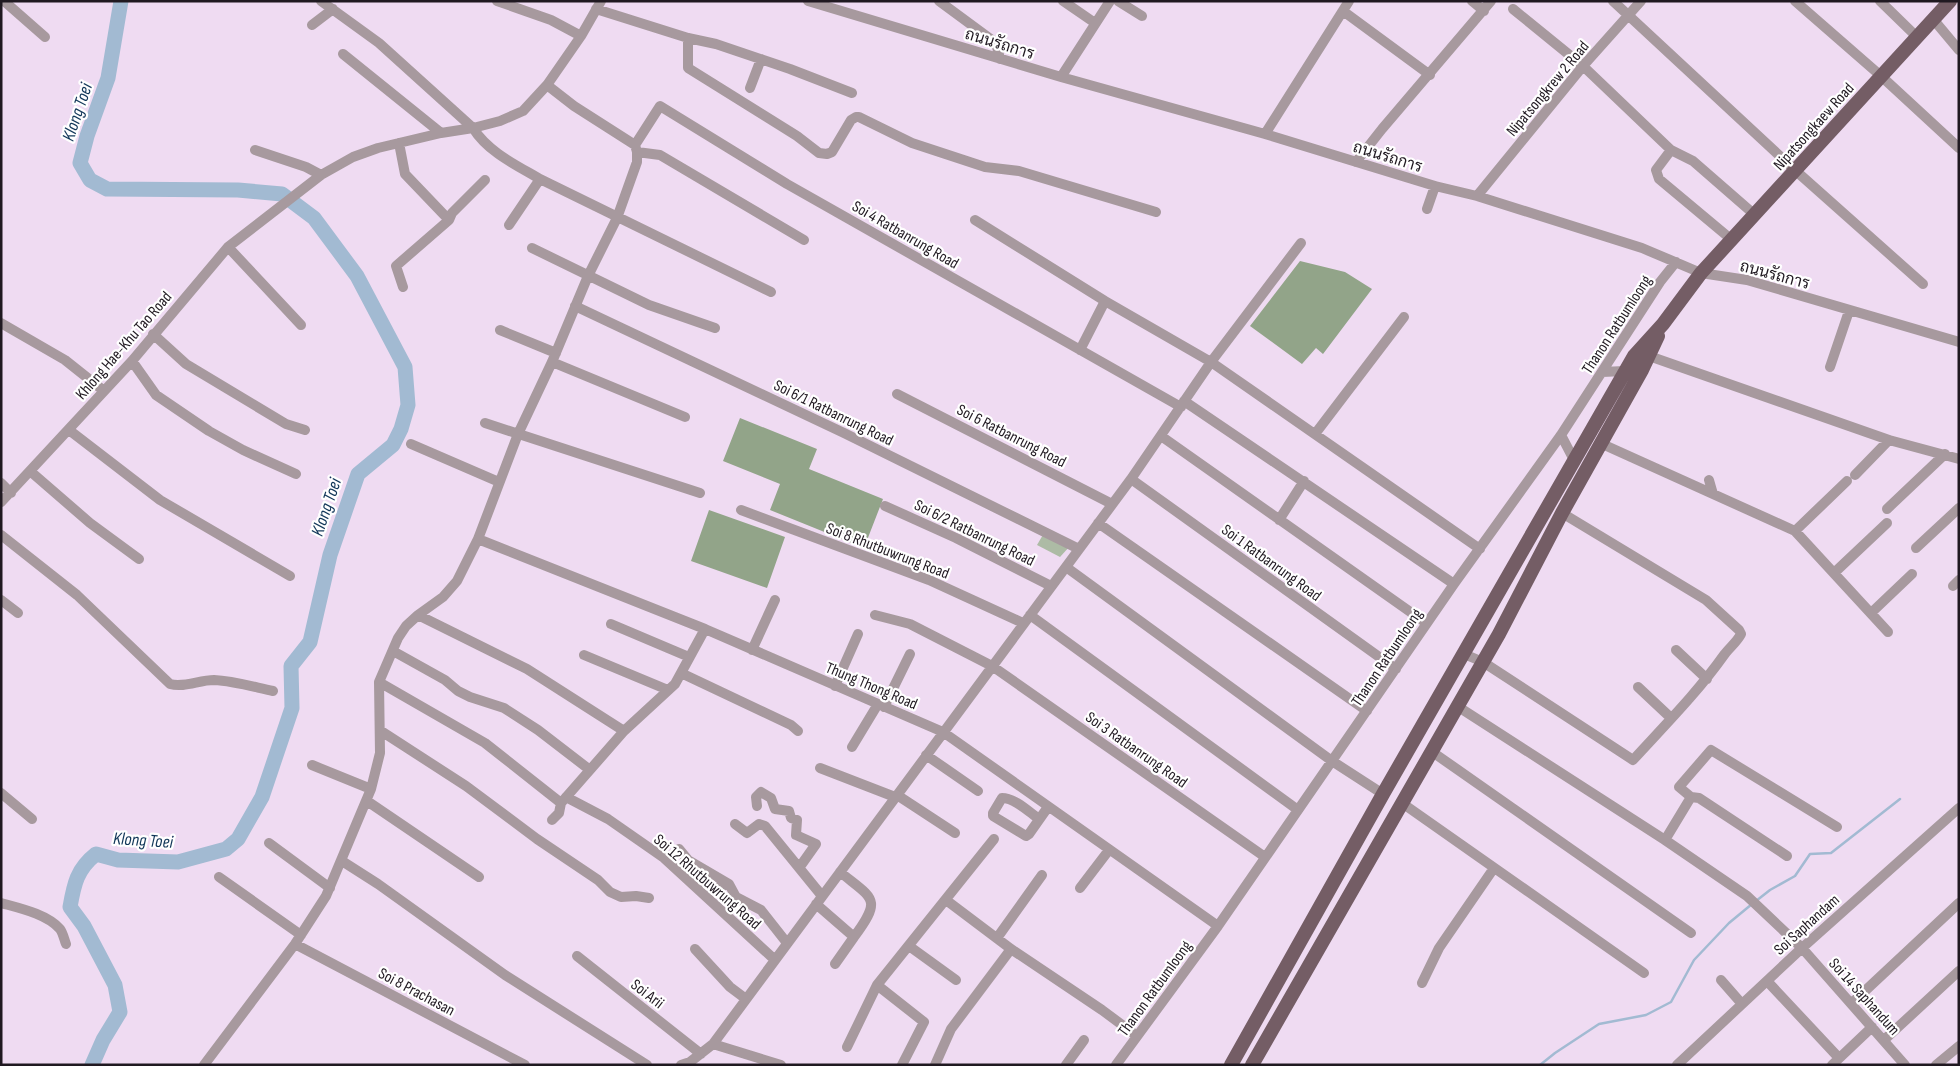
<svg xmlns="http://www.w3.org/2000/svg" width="1960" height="1066" font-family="'Sofia Sans Condensed',Sarabun,sans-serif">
<rect width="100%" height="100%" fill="#efdbf2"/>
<!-- green -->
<path fill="#adbba5" d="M1044 533 1070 546 1060 557 1037 545Z"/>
<!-- forest -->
<path fill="#92a489" d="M1300 261 1345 272 1372 289 1323 354 1316 348 1302 364 1250 326Z
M740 418 817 449 809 469 883 499 864 548 770 510 780 484 723 461Z
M709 510 785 537 767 588 691 561Z"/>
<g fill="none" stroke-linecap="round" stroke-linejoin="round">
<!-- stream -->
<path stroke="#a2bad2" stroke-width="2.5" d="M1756 901 1770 890 1795 876 1810 854 1831 853 1900 799
M1540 1065 1555 1053 1599 1024 1646 1015 1671 1002 1694 960 1729 923 1752 904"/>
<!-- river -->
<path stroke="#a2bad2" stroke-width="15" d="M92 1065 103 1040 120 1012 115 985 84 926 70 907C74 884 77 869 96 854L118 860 178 862 226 849 238 839 262 797 292 708 291 666 310 642 330 555 358 474 393 445 401 429 408 405 405 367 357 276 314 218 282 194 238 190 107 189 90 180 80 163 87 136 108 78 121 1"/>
<!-- minor -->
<path stroke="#a7999e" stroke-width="10" d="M4 1 45 37
M321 1 379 43 473 128C488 152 516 165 540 179
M497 1 551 20 581 36
M808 1 1061 77 1265 134 1435 186 1477 196 1642 248 1701 273 1747 280 1959 342
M939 1 996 43 1000 59
M1063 1 1095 23
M1118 1 1142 16
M1472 1 1484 11
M1613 1 1796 171 1923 284
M1795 1 1881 76 1959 148
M1880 1 1917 37
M596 9 688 38 716 44 790 69 852 93
M1513 9 1583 66 1671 150 1693 161 1755 215
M1343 11 1430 75
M1933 19 1959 50
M312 25 333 9
M688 38V68L797 136 819 153 827 154 832 152 851 120 856 117H859L912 143 985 167 1019 171 1156 212
M343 54 441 133
M1061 77 1110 1
M750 88 761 59
M1265 134 1349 1
M399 143 405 174 449 220 396 266 403 287
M635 145 660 106 787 184 1181 407
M255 150 306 167 321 175
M1671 150 1656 170 1659 179 1732 240
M637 152 660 155 804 240
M1356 162 1382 129 1491 1
M1477 196 1583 66 1641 1
M1427 209 1435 186
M449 220 452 213 485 180
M975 220 1105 301 1211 362 1480 549
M509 225 540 179 771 292
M228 247 301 325
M532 248 649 305 715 328
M575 306 844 433 1079 549
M1 323 65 360 104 391
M500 330 556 353
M153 334 186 364 286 424 305 430
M1080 350 1105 301
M1649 356 1889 440 1959 459
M132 361 156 395 209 431 243 450 296 474
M552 362 685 417
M1830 367 1849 311
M1602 372 1625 371
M897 394 1112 504
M1184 401 1454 584
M485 423 700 493
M69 430 160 500 290 576
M1315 434 1404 317
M1561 435 1574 460
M1161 436 1426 623
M1600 443 1795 531 1888 632
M411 444 499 482
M30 471 90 523 139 559
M1855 475 1889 440
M1131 479 1396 669
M1709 480 1713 494
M1 483 11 493
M1 502 132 361 228 247 321 175 353 157 378 148 441 133 473 128 500 121 523 111 547 85 581 36 601 1
M885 506 956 538 1051 586
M1887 509 1945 454
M741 510 929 580 1023 623
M1279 520 1304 481
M1098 523 1367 711
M1795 531 1847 481
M1 535 77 595 170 684C184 688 199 680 214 680 234 681 254 687 273 691
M478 539 705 629 943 732 1218 926
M1916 548 1959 508
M1066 567 1332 761 1383 794
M1834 573 1887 523
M1953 586 1959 580
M1 600 18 613
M1871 613 1912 574
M418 615 527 669 624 731
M875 615 910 624 992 666 1265 857
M1030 615 1298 810
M611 624 689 657
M752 650 775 600
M1676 650 1707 679
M393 651 445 680 458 691 470 697 504 708 538 730 590 770
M1464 654 1483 662 1633 760C1664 726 1697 693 1724 655 1729 648 1737 642 1741 634L1739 630 1706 600 1562 513
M584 655 668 690
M681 673 791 725 798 731
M379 682 485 743 561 803
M835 686 858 634
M1638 687 1671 718
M1457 706 1665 840 1747 896 1802 948 1905 1065
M884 707 910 654
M381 731 466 786 537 839 598 880 610 892 621 897 636 896 649 898
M852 747 878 704
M1431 751 1691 933
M926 755 978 791
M312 765 371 789
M820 768 895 797
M1 793 32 819
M897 795 955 833
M566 797 608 819 664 858 775 960
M367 801 479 877
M1402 803 1644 973
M757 806 756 797 761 792 771 798 775 809 789 811 791 818 797 820 796 835 816 844 799 868
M1039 819C1029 812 1015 798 1002 798L993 813V816L1026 836 1029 834 1048 807
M552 820 559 813 561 803 624 731 675 684 705 629
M735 824 747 833 759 824 765 826 822 896
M1665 840 1691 797
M269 843 330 888
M679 849 688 860 729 884 719 887
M1787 856 1699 798 1691 797 1679 787 1711 750 1837 827
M342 861 378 884 505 975 647 1065
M219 877 301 935
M729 884 736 897 761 910 787 943
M1080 888 1109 850
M946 900 1011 949 1102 1010 1137 1036
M1 903C19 908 47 914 60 929 63 933 64 939 66 944
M816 904 854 937C883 898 873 899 840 872
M997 938 1042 875
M295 944 525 1065
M909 946 956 980
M695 949 730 987 746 999
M577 956 701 1054
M835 964 854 937
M1721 980 1742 1004
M1767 981 1839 1058
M1422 983 1439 948 1494 868
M877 985 924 1022 902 1065
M1852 1003 1959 903
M1884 1040 1959 971
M713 1044 781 1065
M847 1047 877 985 994 839
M204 1065 295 944 326 896 371 789 380 753 379 682 398 638 406 626 418 615 443 597 457 581 478 539 518 434 552 362 588 276 617 218 637 162V152L635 145 574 106 547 85
M681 1065 690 1062 713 1044 1131 479 1211 362 1301 243
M935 1065 951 1029 1011 949
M1066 1065 1084 1040
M1116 1065 1218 926 1454 584 1561 435 1660 282 1676 262
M1677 1065 1802 948 1959 808
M1832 1065 1872 1027
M1936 1065 1959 1046"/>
<!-- major -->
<path stroke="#745d65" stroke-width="14" d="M1231 1065 1383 794 1634 356 1663 324 1701 273 1950 1
M1252 1065 1499 634 1562 513 1642 370 1658 336"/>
</g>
<g text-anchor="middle" stroke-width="4.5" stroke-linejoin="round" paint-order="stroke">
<!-- street labels -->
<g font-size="16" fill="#201921" stroke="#fff">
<text transform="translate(1000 43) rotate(17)" y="6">ถนนรัถการ</text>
<text transform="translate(1547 88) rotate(-50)" y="6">Nipatsongkrew 2 Road</text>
<text transform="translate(1813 126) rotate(-48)" y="6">Nipatsongkaew Road</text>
<text transform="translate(1388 156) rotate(17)" y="6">ถนนรัถการ</text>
<text transform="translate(906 234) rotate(30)" y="6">Soi 4 Ratbanrung Road</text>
<text transform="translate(1775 274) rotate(15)" y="6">ถนนรัถการ</text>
<text transform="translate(1616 324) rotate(-57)" y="6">Thanon Ratbumloong</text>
<text transform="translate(123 345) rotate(-49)" y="6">Khlong Hae-Khu Tao Road</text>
<text transform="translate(834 412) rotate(26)" y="6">Soi 6/1 Ratbanrung Road</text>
<text transform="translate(1012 435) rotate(27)" y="6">Soi 6 Ratbanrung Road</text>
<text transform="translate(975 532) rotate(26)" y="6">Soi 6/2 Ratbanrung Road</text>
<text transform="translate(888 550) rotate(21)" y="6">Soi 8 Rhutbuwrung Road</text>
<text transform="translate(1272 562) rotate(36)" y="6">Soi 1 Ratbanrung Road</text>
<text transform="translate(1386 657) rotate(-56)" y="6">Thanon Ratbumloong</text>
<text transform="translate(872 685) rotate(23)" y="6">Thung Thong Road</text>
<text transform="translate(1137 749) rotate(35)" y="6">Soi 3 Ratbanrung Road</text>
<text transform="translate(708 881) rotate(41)" y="6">Soi 12 Rhutbuwrung Road</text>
<text transform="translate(1806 924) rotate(-42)" y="6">Soi Saphandam</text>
<text transform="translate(1154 988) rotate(-54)" y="6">Thanon Ratbumloong</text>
<text transform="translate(417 991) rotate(28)" y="6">Soi 8 Prachasan</text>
<text transform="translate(648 993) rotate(38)" y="6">Soi Arii</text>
<text transform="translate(1865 996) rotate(48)" y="6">Soi 14 Saphandum</text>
</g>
<!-- water labels -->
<g font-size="18" font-style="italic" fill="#123759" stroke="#fff">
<text transform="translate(77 112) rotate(-71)" y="6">Klong Toei</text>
<text transform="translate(326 507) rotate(-71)" y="6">Klong Toei</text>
<text transform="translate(143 840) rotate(4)" y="6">Klong Toei</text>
</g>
</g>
<!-- border -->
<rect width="1960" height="1066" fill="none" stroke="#201921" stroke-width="5"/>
</svg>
